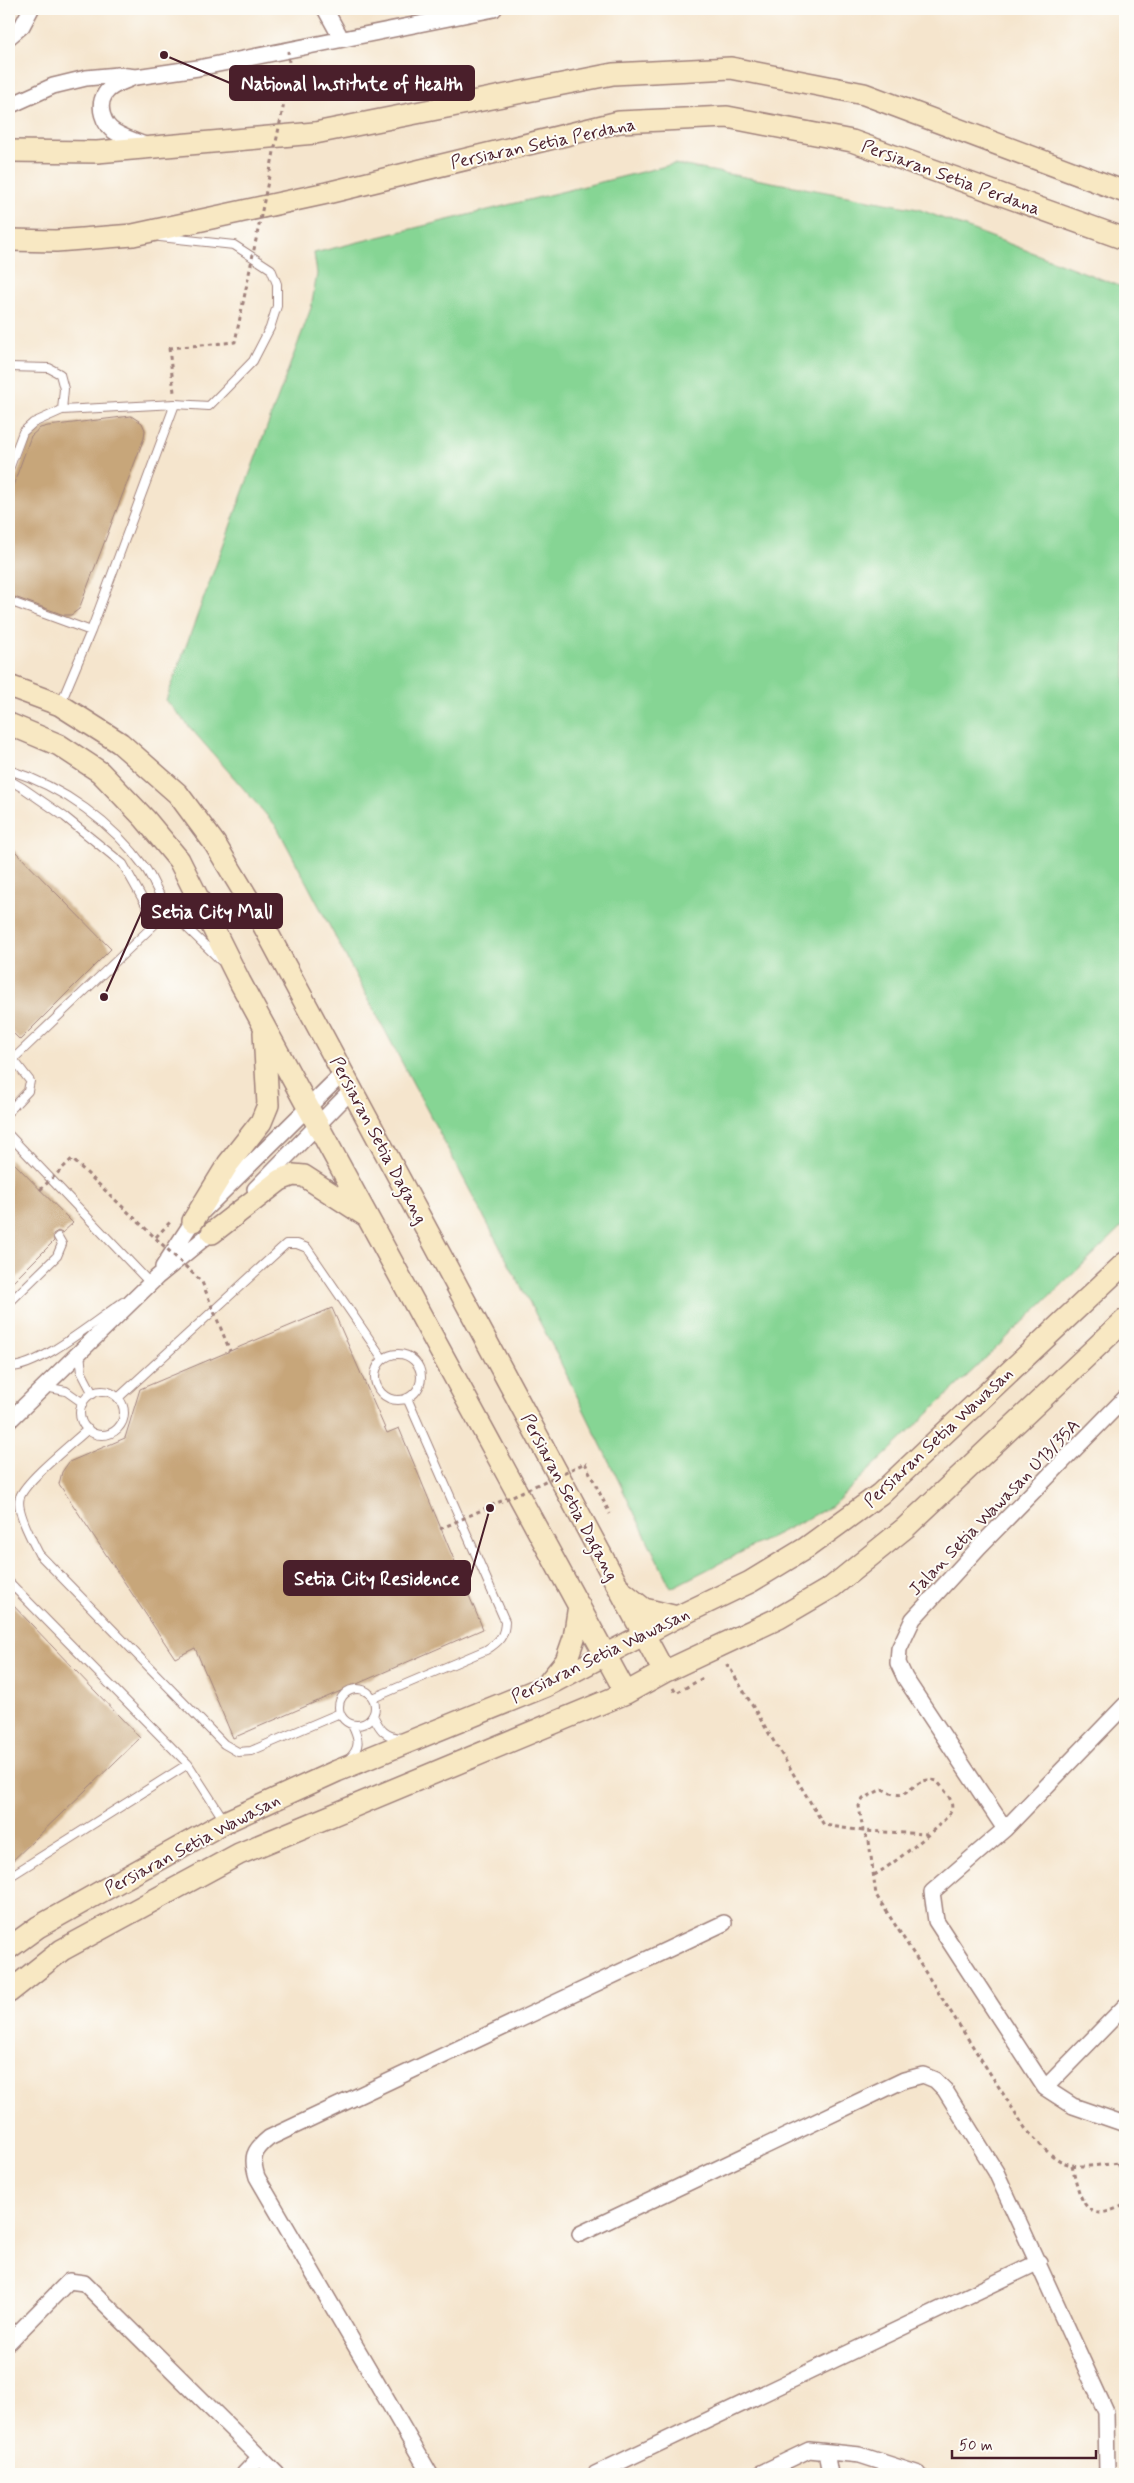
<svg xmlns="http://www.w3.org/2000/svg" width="1134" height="2483" font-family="Mynerve,sans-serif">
<rect width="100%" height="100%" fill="#fdfcf7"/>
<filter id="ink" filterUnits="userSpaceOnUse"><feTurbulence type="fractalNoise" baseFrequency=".02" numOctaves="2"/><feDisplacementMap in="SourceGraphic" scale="10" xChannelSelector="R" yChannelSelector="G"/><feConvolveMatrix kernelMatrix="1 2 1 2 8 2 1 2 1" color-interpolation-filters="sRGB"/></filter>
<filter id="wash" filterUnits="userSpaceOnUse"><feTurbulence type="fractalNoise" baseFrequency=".0096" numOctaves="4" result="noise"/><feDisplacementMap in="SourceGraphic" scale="20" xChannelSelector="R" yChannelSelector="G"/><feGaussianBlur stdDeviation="1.12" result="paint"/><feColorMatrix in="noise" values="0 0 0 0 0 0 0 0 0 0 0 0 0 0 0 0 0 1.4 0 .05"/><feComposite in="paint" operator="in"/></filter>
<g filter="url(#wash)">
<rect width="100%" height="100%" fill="#f5e5cd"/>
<!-- green -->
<path fill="#86d594" stroke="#687a60" d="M674 164 918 209 1125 288V1224L832 1506 671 1588 553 1347 277 827 166 700 311 308 317 274 314 253Z"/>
<g id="blocks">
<!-- building -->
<path fill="#c7a67a" d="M131 416 142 423 145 430 144 438 79 609 71 615H64L9 595V497L31 436 40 428 48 426Z
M9 845 111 949 20 1040 9 1029Z
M9 1158 73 1223 62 1233 58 1231 53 1234 54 1241 9 1286Z
M332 1308 387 1433 399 1428 483 1629 233 1738 195 1648 175 1658 59 1484 62 1472 69 1462 125 1438 140 1389Z
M9 1601 140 1738 9 1864Z"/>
</g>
</g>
<g filter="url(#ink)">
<use href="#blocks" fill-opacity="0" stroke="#a0827c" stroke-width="1"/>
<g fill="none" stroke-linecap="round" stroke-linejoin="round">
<defs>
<path id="lane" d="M9 367 49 368 60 374 64 389 62 410
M9 469 23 432 33 423 62 410 175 404
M9 601 91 631
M60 705 91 631 175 404 209 406 253 361 270 328 277 306V284L271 269 234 245 160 237
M9 770C63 787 112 822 146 869 153 879 157 892 164 902 178 922 203 942 220 960
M9 780 23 788 65 817 123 864 156 923 9 1063
M9 1111 28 1091 30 1081 13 1059
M9 1135 150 1283 149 1284
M9 1303 57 1256 62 1244 58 1237
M80 1352 82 1373 93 1394
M375 1377a23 23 0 1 1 46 0a23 23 0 1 1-46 0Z
M9 1367C39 1368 96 1320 123 1302
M45 1387 66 1391 83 1403
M80 1413a22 22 0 1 1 44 0a22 22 0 1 1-44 0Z
M118 1398 286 1244H297L307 1248 383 1359
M88 1429C73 1443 26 1480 20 1497 15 1510 33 1542 39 1554L224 1744 238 1752 251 1751 340 1713
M9 1582 188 1764
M339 1707a18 18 0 1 1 36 0a18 18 0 1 1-36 0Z
M373 1698 486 1650C499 1642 505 1636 505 1621L407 1398
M373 1715C380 1730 385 1737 402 1738
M349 1759C361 1747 359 1739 352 1725
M9 1877 188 1764 224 1820"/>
<path id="street" d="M325 9 341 38
M9 37 22 26 31 9
M132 78C124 82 110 85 105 94 97 106 103 125 115 132 125 138 137 142 148 146
M9 106 53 86 86 78 118 75 136 77 198 68 494 9
M255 1189 352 1090
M163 1267 193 1221 343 1073
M9 1421 157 1277 218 1227
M1125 1705 1005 1829 932 1892 936 1921 1045 2088 1073 2106 1125 2124
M1005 1829 905 1678 898 1663 899 1649 913 1619 980 1546 1125 1398
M1045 2088 1125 2006
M580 2234 904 2080 923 2075 935 2080 945 2090 996 2172 1106 2412 1107 2474
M9 2342 69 2281 84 2283 277 2474
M826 2452 830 2474
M244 2474 260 2457
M430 2474 257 2177C251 2157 253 2151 269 2138L724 1923
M595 2474 1039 2262
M759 2474 809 2450 860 2455 919 2474"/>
<path id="secondary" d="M9 151 97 152 315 133 613 74 731 68 864 94 1125 192
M9 240 56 241 133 235 327 193 619 122 727 117 852 141 1125 239
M9 686 60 705 120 743 178 794 215 844 259 917 664 1672
M9 724 59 745 100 772 145 819 179 860 240 982 626 1693
M193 1221 228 1164 261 1122 268 1105 264 1032
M212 1233 280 1180 293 1175 304 1176 366 1216
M624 1593 644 1609 677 1617
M549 1682 566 1661 574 1638 579 1605
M9 1948 38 1927 225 1822 337 1771 546 1686 677 1617 750 1582 806 1548 880 1494 1125 1263
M9 1992 62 1950 239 1854 626 1693 664 1672 779 1618 832 1587 905 1528 1125 1320"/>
</defs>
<!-- lane casing -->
<use href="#lane" stroke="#a0827c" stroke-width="10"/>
<!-- street casing -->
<use href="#street" stroke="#a0827c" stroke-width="18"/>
<!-- secondary casing -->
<use href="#secondary" stroke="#a0827c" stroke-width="24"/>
<!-- path -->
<path stroke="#a0827c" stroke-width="3" stroke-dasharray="4 4" stroke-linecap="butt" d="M169 348 174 392
M156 1237 171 1221
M585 1463 610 1514
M726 1666 728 1665 824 1825 863 1831 869 1841 876 1895 1025 2128C1063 2172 1070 2169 1125 2162
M673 1688 676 1693 705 1677
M874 1875C887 1869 946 1823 951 1811 955 1800 943 1789 937 1781 922 1777 915 1786 903 1795L893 1794 882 1789 863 1799 859 1806 863 1831 927 1834
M1117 2163 1125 2183
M1072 2165C1076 2180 1080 2212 1099 2213 1107 2213 1117 2208 1125 2205"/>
<!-- lane -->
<use href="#lane" stroke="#fff" stroke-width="8"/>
<!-- street -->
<use href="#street" stroke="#fff" stroke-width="15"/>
<!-- secondary -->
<use href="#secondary" stroke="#f8e8c3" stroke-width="21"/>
<!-- path-bridge -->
<path stroke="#a0827c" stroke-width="3" stroke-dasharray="4 4" stroke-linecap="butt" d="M169 348 235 342 290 74 288 51
M40 1190 72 1159 202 1282 230 1351
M440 1529 585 1463"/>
</g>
</g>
<g text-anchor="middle" stroke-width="4" stroke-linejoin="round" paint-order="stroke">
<!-- street labels -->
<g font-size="18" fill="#4a1f2b" stroke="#fdfcf7">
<text transform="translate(543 143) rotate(-12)" y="6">Persiaran Setia Perdana</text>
<text transform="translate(951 177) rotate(20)" y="6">Persiaran Setia Perdana</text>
<text transform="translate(379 1140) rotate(62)" y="6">Persiaran Setia Dagang</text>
<text transform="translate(938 1437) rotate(-43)" y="6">Persiaran Setia Wawasan</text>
<text transform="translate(570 1497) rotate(62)" y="6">Persiaran Setia Dagang</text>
<text transform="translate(994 1507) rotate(-46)" y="6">Jalan Setia Wawasan U13/35A</text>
<text transform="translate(600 1655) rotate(-26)" y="6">Persiaran Setia Wawasan</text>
<text transform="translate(192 1844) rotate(-28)" y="6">Persiaran Setia Wawasan</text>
</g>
</g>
<!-- callouts -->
<path fill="none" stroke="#4a1f2b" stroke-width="2" d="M164 55L230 83M104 997L142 911M490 1508L470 1578"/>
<g fill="#4a1f2b" stroke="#fdfcf7" stroke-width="2">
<circle cx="164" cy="55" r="5"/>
<circle cx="104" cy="997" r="5"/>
<circle cx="490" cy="1508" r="5"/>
</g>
<g fill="#4a1f2b" stroke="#4a1f2b" stroke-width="2">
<rect x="230" y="66" width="244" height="34" rx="5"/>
<rect x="142" y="894" width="140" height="34" rx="5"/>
<rect x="284" y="1561" width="186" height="34" rx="5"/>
</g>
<g font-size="19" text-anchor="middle" font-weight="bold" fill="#fff">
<text x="352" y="90">National Institute of Health</text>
<text x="212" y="918">Setia City Mall</text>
<text x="377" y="1585">Setia City Residence</text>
</g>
<!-- margin -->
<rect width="1134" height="2483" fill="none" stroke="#fdfcf7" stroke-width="30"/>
<!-- scale -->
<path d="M952 2450v8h144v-8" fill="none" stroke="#4a1f2b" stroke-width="2.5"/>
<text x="959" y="2450" font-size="15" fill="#4a1f2b" stroke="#fdfcf7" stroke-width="4" paint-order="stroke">50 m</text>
</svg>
